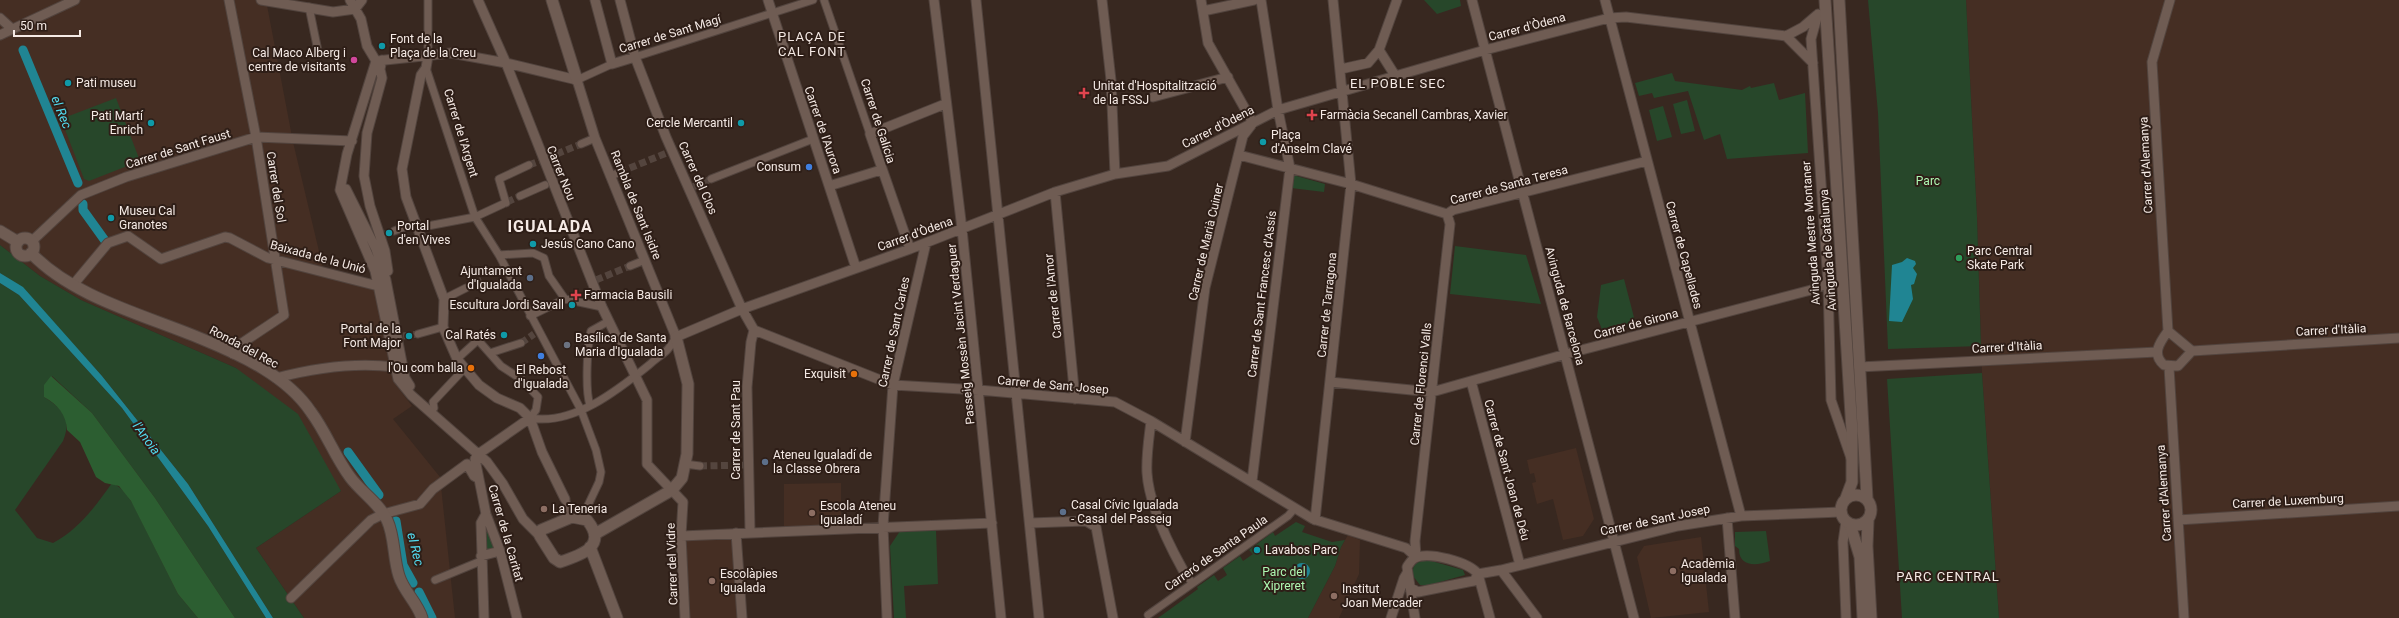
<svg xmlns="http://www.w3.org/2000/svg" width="2399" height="618" font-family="Roboto,sans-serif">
<rect width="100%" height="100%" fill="#382820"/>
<!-- built -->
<path fill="#452e23" d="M0 0H266L293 142 323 268 375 282 390 347 396 385 412 406 393 419 440 477 455 618H304L256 548 341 491 236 368 81 300 40 276 0 245Z
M1966 0H2399V618H1999L1982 373 1977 217Z
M1576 448 1594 519 1583 536 1563 540 1553 499 1537 504 1532 483 1536 482 1534 473 1530 474 1527 460Z
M841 483V525L784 527V484Z
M1348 535 1360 540 1359 574 1339 618H1308L1335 566 1341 547Z
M733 537 738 618H690L686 539Z
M1701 537 1709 612 1651 618 1637 557 1644 546Z"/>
<!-- green -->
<path fill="#27472a" d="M1424 0H1460L1461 6 1437 14Z
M1868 0H1966L1977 217 1981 346 1888 349 1878 113Z
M1672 73 1675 81 1742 90 1750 86 1751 88 1774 83 1779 100 1805 93 1808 153 1727 159 1720 134 1704 140 1688 91 1654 98 1652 93 1639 96 1635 83Z
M116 98 140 161 89 181 84 179 61 119Z
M1687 100 1695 131 1681 134 1673 104Z
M1663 106 1672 137 1657 141 1649 110Z
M1293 175 1325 184 1324 192 1291 188Z
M0 245 40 276 81 300 236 368 298 414 341 491 256 548 304 618H273L188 484 102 376 23 288 0 273Z
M1455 246 1526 255 1541 304 1450 294Z
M1624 279 1636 325 1603 332 1597 317 1601 285Z
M0 283 19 295 122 408 208 526 266 618H235L155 498 92 413 52 376 44 397C63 409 72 419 63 441L15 510 37 538 53 543C79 529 95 507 112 483 122 487 127 495 133 504L178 594 198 618H0Z
M1982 373 1999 618H1902L1887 379Z
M486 514 500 551 481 556Z
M1296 522 1305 526 1302 532 1332 542 1345 540 1341 547 1335 566 1308 618H1158L1198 589 1197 587 1214 575 1218 581 1227 575 1223 568 1240 556 1243 561 1253 554 1249 550 1273 532 1275 536Z
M900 531H936L938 584 904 586 906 618H894L890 546Z
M1766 531 1770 561C1756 566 1739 567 1739 549L1735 546V532Z
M1428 560 1463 570 1465 575 1429 585H1420L1413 576C1411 565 1417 561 1428 560Z"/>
<!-- forest -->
<path fill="#2c5e31" d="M51 376 92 413 155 498 235 618H198L178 594 131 501 119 486 105 483 96 477 80 442 67 430C66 414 58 405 44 397V385Z"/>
<!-- water -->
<path fill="#208593" d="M1907 258 1915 261 1916 264 1913 268 1917 274 1914 284 1911 285 1913 299 1902 322 1889 321 1892 265 1902 262Z
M0 273 23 287 102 376 188 484 273 618H266L208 526 122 408 19 295 0 283Z
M1294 571a8 8 0 1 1 16 0a8 8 0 1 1-16 0Z"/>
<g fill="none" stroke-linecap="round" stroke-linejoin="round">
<!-- canal -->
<path stroke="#208593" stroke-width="9" d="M23 50 78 183
M83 204V210L106 242
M348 452 379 495
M396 521 403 565 413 583
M419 592 432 618"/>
<!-- pedestrian-tunnel -->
<path stroke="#54453e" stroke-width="7" stroke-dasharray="7 3.5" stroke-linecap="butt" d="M547 158 581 144
M529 165 540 161
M620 172 669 152
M693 187 711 179
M507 202 520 196
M385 234 394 231
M596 280 630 266
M466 288 485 279
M403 336 418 334
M521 343 534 334
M700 466 748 465"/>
<defs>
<path id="pedestrian" d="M824 0 870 134
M309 7 318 51
M428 56V0
M635 57 813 0
M426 68 475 217 499 255 581 410 596 450 601 472 599 482 582 518
M577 80 612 64
M581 144 595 138
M611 176 620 172
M711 179 813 139
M520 196 545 185
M506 203 499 179 529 165
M475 217 503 204
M417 228 475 217
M394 231 415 223
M499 255 533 253 544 258 549 276 565 299 602 307
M630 266 645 260
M444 299 466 288
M530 316 565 299
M418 334 443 327
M490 353 521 343
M457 359 478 340 501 366 521 379 538 397 536 410 530 418C573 426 618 390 649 365 662 353 667 354 676 337
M590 405C585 391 587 345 591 331L609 321
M431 411 434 408 433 402 464 369
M685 464 700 466
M565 499 572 517
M1183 570 1192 583
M435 580 481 561
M1148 615 1288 516 1295 508"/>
<path id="minor" d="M229 0 256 137 284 315 239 345 233 354
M261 0 333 12 355 9 362 0
M350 0 361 19 367 46 376 61
M478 0 506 63 602 307 647 400V464L683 502 681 536 685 618
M595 0 612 64 635 57
M620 0 635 57 666 137 742 309 754 330
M768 0 856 268
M934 0 962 229 1001 618
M976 0 1039 618
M1102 0 1111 80 1115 174
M1472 0 1634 618
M1605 0 1741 516
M1203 11 1254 0
M1818 14 1811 39 1828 283 1831 400 1851 458
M0 18 12 29
M0 35 75 0
M1786 36 1803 27 1817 15
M1379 50 1396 77
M428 56 426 68 421 75 402 169 406 197 444 299 443 327 457 359 479 385 497 398 520 408 530 418 542 452 565 499
M382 60 380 69 382 78 367 133 364 176 370 206 385 251 388 271
M376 61 451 53 506 63 577 80 595 138 676 337 742 309 910 249 1055 192 1115 174 1168 166 1278 110 1485 50 1609 18 1626 17 1786 36 1813 63
M376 61 347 154 340 190 375 271 398 379 411 395 487 462 503 484 523 519 540 536
M1341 69 1368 63 1379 50 1397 0
M1153 97 1228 77
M1239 155 1351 184 1447 214
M829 186 881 170
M346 189 376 249 386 280 405 378 410 386
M1055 192 1075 399
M1447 214 1453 210 1647 161
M32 241 81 195 126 177 256 137 352 141
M910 249 870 134 945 104
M73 285 108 243 128 236 161 259 225 237 230 238 268 258 378 286
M754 330 893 385 979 390 1115 402 1151 421 1313 519 1406 548 1416 557
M2168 331 2152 62 2170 0
M2168 331C2160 342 2151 354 2164 365L2178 366 2192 351
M2168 331 2192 351
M2192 351 2399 338
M1859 367 2157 352
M2169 367 2184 618
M276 378C314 368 356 362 395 367
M1471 381 1520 565
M1330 382 1432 392 1566 354 1811 290 1828 283
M1151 421C1149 438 1146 456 1147 473 1149 504 1168 543 1183 570
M1185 442 1205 288 1243 136 1253 123 1208 43 1201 0
M1252 481 1290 168 1278 110 1261 0
M1727 518 1735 618
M1315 520 1351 184 1333 0
M2178 520 2399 506
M1846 521 1843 542 1846 618
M1030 523 1086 521 1096 527 1113 618
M750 531 747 387 751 342 754 330
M736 533 742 618
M681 536 992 523
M481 556 500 551
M1416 557 1415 541 1450 224 1447 214
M1501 570 1537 618
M1478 574 1501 570 1678 526 1741 516 1841 512
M1478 574 1490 618
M1411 588 1418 592 1468 582 1474 581 1478 574
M291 598 371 520 383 514 420 504 433 489 467 464 474 476 479 479
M484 618 481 523 486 514
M517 618 500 551 486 514 475 459 477 455 530 418
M887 618 883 526 893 385 926 243
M1391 618 1404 578 1407 573
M1415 618 1407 567C1409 564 1411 560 1415 558 1428 551 1469 562 1478 574"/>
<path id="tertiary" d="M552 0 577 80
M1825 0 1852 431V482L1846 498
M1839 0 1867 498
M0 231 18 242
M16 247a9 9 0 1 1 18 0a9 9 0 1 1-18 0Z
M31 253C74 298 145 315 202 339 241 355 287 376 311 412 326 432 335 457 350 477 361 492 379 503 387 520 395 537 393 558 399 576 404 592 417 602 422 618
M1841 510a15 15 0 1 1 30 0a15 15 0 1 1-30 0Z
M572 517 587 520C608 546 582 555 560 562L554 558 540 536 541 530Z
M1868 521 1867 546 1871 618
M1850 524 1860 557 1863 618
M595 534 672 490 682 478 687 454 688 384 676 337
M590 547 617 618"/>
</defs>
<!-- pedestrian casing -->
<use href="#pedestrian" stroke="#52443e" stroke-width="9"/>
<!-- minor casing -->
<use href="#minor" stroke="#52443e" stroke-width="11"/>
<!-- tertiary casing -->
<use href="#tertiary" stroke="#52443e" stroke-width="13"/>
<!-- pedestrian -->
<use href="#pedestrian" stroke="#6f5c53" stroke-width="7"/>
<!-- minor -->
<use href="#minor" stroke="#6f5c53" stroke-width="9"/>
<!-- tertiary -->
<use href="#tertiary" stroke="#6f5c53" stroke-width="11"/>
</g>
<!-- markers -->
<g fill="#0f9aa8" stroke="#2e1e17" stroke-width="1.5">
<circle cx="382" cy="46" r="4"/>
<circle cx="68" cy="83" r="4"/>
<circle cx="151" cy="123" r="4"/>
<circle cx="741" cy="123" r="4"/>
<circle cx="1263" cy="142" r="4"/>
<circle cx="111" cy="218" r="4"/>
<circle cx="389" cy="233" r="4"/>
<circle cx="533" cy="244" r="4"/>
<circle cx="572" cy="305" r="4"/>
<circle cx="504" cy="335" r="4"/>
<circle cx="409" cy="336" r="4"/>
<circle cx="1257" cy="550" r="4"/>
</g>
<circle fill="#d1479c" stroke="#2e1e17" stroke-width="1.5" cx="354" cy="60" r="4"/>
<g fill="#e0444e" stroke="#2e1e17" stroke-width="1.5">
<path d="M1082 87h4v4h4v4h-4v4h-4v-4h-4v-4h4z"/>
<path d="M1310 109h4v4h4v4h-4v4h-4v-4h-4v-4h4z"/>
<path d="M574 289h4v4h4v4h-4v4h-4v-4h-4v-4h4z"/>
</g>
<g fill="#3f7fe0" stroke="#2e1e17" stroke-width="1.5">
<circle cx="809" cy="167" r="4"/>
<circle cx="541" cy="356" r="4"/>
</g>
<circle fill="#2e9e5b" stroke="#2e1e17" stroke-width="1.5" cx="1959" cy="258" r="4"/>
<g fill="#5c6f8a" stroke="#2e1e17" stroke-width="1.5">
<circle cx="530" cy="278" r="4"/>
<circle cx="765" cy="462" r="4"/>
<circle cx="1063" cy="512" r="4"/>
</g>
<circle fill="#6b7280" stroke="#2e1e17" stroke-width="1.5" cx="567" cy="345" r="4"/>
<g fill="#e8710a" stroke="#2e1e17" stroke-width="1.5">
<circle cx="471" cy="368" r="4"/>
<circle cx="854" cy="374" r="4"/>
</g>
<g fill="#8d6e63" stroke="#2e1e17" stroke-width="1.5">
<circle cx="544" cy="509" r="4"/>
<circle cx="812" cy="513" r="4"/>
<circle cx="1673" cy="571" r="4"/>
<circle cx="712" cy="581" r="4"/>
<circle cx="1334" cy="596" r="4"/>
</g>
<g text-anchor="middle" stroke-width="4" stroke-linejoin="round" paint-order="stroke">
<!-- street labels -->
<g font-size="12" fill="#f5eae5" stroke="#2e1e17">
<text transform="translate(1527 27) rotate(-15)" y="4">Carrer d'Òdena</text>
<text transform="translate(670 34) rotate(-17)" y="4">Carrer de Sant Magí</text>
<text transform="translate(878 121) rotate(72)" y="4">Carrer de Galícia</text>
<text transform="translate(1218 127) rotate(-27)" y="4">Carrer d'Òdena</text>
<text transform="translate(823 130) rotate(71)" y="4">Carrer de l'Aurora</text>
<text transform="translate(461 133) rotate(73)" y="4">Carrer de l'Argent</text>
<text transform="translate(178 149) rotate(-17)" y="4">Carrer de Sant Faust</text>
<text transform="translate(2146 165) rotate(-93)" y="4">Carrer d'Alemanya</text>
<text transform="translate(561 173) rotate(68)" y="4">Carrer Nou</text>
<text transform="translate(698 178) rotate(66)" y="4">Carrer del Clos</text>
<text transform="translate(1509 185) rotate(-15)" y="4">Carrer de Santa Teresa</text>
<text transform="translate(276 187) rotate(81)" y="4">Carrer del Sol</text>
<text transform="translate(636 205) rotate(68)" y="4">Rambla de Sant Isidre</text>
<text transform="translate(1811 233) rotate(-94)" y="4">Avinguda Mestre Montaner</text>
<text transform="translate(915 234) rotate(-20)" y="4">Carrer d'Òdena</text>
<text transform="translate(1206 242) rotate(-77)" y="4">Carrer de Marià Cuiner</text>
<text transform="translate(1828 250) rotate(-94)" y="4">Avinguda de Catalunya</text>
<text transform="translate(1684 255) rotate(75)" y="4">Carrer de Capellades</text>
<text transform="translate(318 257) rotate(15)" y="4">Baixada de la Unió</text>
<text transform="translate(1262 294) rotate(-83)" y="4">Carrer de Sant Francesc d'Assís</text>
<text transform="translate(1053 296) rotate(-96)" y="4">Carrer de l'Amor</text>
<text transform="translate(1327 305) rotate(-84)" y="4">Carrer de Tarragona</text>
<text transform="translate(1565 306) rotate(75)" y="4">Avinguda de Barcelona</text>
<text transform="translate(1636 324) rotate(-15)" y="4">Carrer de Girona</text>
<text transform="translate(2331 330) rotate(-3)" y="4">Carrer d'Itàlia</text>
<text transform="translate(894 332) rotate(-78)" y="4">Carrer de Sant Carles</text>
<text transform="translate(961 334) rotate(-96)" y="4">Passeig Mossèn Jacint Verdaguer</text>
<text transform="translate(244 347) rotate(28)" y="4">Ronda del Rec</text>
<text transform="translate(2007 347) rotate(-3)" y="4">Carrer d'Itàlia</text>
<text transform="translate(1421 384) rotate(-84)" y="4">Carrer de Florenci Valls</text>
<text transform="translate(1053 385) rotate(5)" y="4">Carrer de Sant Josep</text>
<text transform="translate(736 430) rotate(-90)" y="4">Carrer de Sant Pau</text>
<text transform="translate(1507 470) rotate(75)" y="4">Carrer de Sant Joan de Déu</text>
<text transform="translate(2164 493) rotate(-94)" y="4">Carrer d'Alemanya</text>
<text transform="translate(2288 501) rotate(-3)" y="4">Carrer de Luxemburg</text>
<text transform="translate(1655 520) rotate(-12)" y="4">Carrer de Sant Josep</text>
<text transform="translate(506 533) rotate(74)" y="4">Carrer de la Caritat</text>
<text transform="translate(1216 553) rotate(-35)" y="4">Carreró de Santa Paula</text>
<text transform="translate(672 564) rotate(-92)" y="4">Carrer del Vidre</text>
</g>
<!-- poi labels -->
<g font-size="12" fill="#f5eae5" stroke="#2e1e17" text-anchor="start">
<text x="390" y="43">Font de la<tspan x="390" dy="14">Plaça de la Creu</tspan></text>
<text x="346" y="57" text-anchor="end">Cal Maco Alberg i<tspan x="346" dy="14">centre de visitants</tspan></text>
<text x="76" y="87">Pati museu</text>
<text x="1093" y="90">Unitat d'Hospitalització<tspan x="1093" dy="14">de la FSSJ</tspan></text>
<text x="1320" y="119">Farmàcia Secanell Cambras, Xavier</text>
<text x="143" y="120" text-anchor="end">Pati Martí<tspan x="143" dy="14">Enrich</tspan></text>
<text x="733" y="127" text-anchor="end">Cercle Mercantil</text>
<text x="1271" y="139">Plaça<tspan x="1271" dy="14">d'Anselm Clavé</tspan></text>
<text x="801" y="171" text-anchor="end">Consum</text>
<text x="119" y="215">Museu Cal<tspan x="119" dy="14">Granotes</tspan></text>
<text x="397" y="230">Portal<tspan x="397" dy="14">d'en Vives</tspan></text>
<text x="541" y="248">Jesús Cano Cano</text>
<text x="1967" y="255">Parc Central<tspan x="1967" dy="14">Skate Park</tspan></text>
<text x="522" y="275" text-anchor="end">Ajuntament<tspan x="522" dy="14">d'Igualada</tspan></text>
<text x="584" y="299">Farmacia Bausili</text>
<text x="564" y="309" text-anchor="end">Escultura Jordi Savall</text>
<text x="401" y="333" text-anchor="end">Portal de la<tspan x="401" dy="14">Font Major</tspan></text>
<text x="496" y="339" text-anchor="end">Cal Ratés</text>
<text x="575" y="342">Basílica de Santa<tspan x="575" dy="14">Maria d'Igualada</tspan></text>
<text x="463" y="372" text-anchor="end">l'Ou com balla</text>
<text x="541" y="374" text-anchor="middle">El Rebost<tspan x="541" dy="14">d'Igualada</tspan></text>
<text x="846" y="378" text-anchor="end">Exquisit</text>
<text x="773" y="459">Ateneu Igualadí de<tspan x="773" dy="14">la Classe Obrera</tspan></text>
<text x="1071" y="509">Casal Cívic Igualada<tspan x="1071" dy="14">- Casal del Passeig</tspan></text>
<text x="820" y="510">Escola Ateneu<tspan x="820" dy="14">Igualadí</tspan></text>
<text x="552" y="513">La Teneria</text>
<text x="1265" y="554">Lavabos Parc</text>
<text x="1681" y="568">Acadèmia<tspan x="1681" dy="14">Igualada</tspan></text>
<text x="720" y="578">Escolàpies<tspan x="720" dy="14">Igualada</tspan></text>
<text x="1342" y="593">Institut<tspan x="1342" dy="14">Joan Mercader</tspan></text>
</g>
<!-- park labels -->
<g font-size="12" fill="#adf8b2" stroke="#2e1e17">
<text x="1928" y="185">Parc</text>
<text x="1284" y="576">Parc del<tspan x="1284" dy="14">Xipreret</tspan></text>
</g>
<!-- neighbourhood labels -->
<g font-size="13" letter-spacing="1" fill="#f5eae5" stroke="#2e1e17">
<text x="812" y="41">PLAÇA DE<tspan x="812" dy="15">CAL FONT</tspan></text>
<text x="1398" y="88">EL POBLE SEC</text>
<text x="1948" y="581">PARC CENTRAL</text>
</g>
<!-- water labels -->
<g font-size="13" font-style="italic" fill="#52dbf0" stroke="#2e1e17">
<text transform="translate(62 112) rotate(68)" y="5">el Rec</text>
<text transform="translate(147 438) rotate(54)" y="5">l'Anoia</text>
<text transform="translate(416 549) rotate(76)" y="5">el Rec</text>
</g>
<!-- district labels -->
<g font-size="16" font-weight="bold" letter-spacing="1" fill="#f5eae5" stroke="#2e1e17">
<text x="550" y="232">IGUALADA</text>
</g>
</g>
<!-- scale -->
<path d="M14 30v6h66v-6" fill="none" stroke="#f5eae5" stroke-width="2"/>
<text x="20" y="30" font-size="12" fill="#f5eae5" stroke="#2e1e17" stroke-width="3" paint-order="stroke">50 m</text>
</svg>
